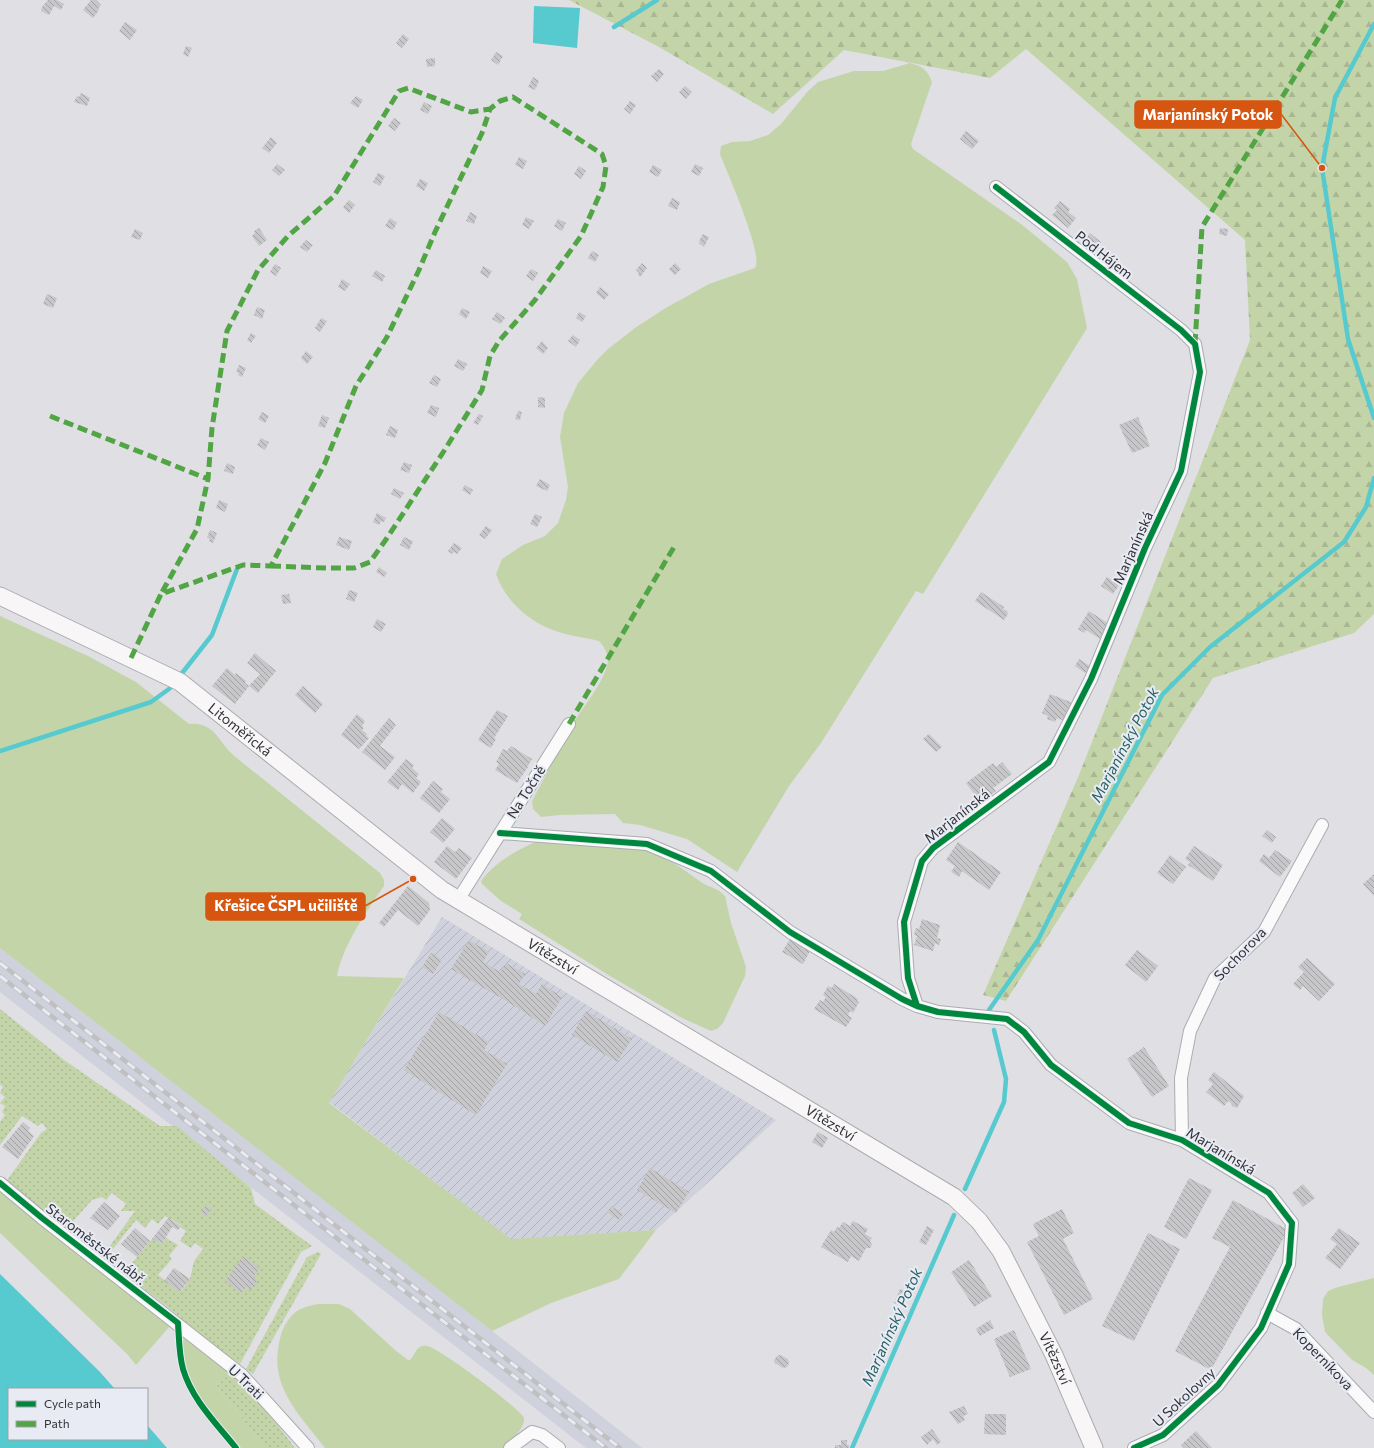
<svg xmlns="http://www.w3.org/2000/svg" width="1374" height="1448" font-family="Commissioner,sans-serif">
<defs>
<pattern id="industrial-furrows" width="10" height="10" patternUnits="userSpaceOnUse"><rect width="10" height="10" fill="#cfd1dc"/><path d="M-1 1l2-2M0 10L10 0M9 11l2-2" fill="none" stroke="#b2b4bd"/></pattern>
<pattern id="forest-firs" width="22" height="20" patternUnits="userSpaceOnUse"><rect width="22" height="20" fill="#c3d5a8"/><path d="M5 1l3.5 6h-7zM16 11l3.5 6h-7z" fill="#a8b791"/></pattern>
<pattern id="park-dots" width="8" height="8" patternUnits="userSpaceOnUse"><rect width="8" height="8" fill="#c3d5a8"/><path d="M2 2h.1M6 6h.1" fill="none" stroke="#a8b791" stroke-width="1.8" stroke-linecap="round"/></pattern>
<pattern id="building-back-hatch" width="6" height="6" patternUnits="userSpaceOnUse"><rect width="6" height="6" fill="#c7c6c8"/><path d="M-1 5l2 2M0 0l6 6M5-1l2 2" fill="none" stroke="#a2a1a3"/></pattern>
</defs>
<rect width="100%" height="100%" fill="#dfdfe4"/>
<!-- built -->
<path fill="#cfd1dc" d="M0 948 345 1216 642 1448H586L0 992Z"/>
<!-- industrial -->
<path fill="url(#industrial-furrows)" d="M442 917 776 1120 656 1230 511 1240 329 1102Z"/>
<!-- grass -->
<path fill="#c3d5a8" d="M910 63C923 67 927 69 932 82L911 144 913 149 1021 224 1067 262 1077 279 1087 328 923 594 916 591 821 743 789 786 737 872 687 839 640 825 623 823 615 814 560 815 541 817 533 809 532 801C547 774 560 746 576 719 586 703 602 684 607 666 610 658 605 647 599 641 582 637 564 635 548 628 526 619 504 598 496 574L502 559 523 545 545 536 558 523 566 500 568 487 560 437 564 413 578 383 598 359 608 349 635 328 664 309 709 284 755 268C764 255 727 172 720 154L721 146 732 142 750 141 768 135 781 124 808 91 818 82 854 71H883Z
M0 616 88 656 136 682 189 724C207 722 215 732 225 746 228 751 234 755 238 759L380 873 384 880V886C366 912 343 945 337 976L404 978 329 1103 511 1239 656 1230 619 1279 551 1303 492 1331 0 948Z
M540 840 634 846 656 854 674 863 704 884 718 890 725 896 731 923 746 967 745 976 723 1023 717 1029 711 1031 682 1018 610 976 519 919 522 914 501 901 482 884 481 881C495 862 518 849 540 840Z
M0 1191 170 1326 136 1365 127 1354 0 1233Z
M1374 1278V1375L1366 1368 1352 1360 1325 1332 1322 1315 1323 1299 1328 1291 1338 1287Z
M318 1304H339L350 1309 395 1350 408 1360H410C416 1354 416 1344 427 1346 438 1347 521 1409 524 1418 526 1426 510 1443 504 1448H325C303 1419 272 1390 278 1350 279 1343 280 1336 283 1329 293 1311 298 1308 318 1304Z
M184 1335 234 1371 216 1385 266 1448H241C217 1418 175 1378 184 1335Z"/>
<!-- forest -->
<path fill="url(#forest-firs)" d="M569 0H1374V614L1354 633 1213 678 1006 1001 983 995 1079 775 1250 340 1245 240 1026 49 990 78 844 50 773 114 659 47Z"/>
<!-- park -->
<path fill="url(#park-dots)" d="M0 1009 64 1060 160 1126H177L251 1188 255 1204 312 1246 301 1252 240 1364 212 1345 174 1312 124 1273 152 1239 162 1244 166 1238 178 1245 169 1256 172 1259 158 1275 181 1292 190 1279 194 1261 203 1249 195 1243 191 1248 180 1241 186 1231 180 1227 181 1225 165 1216 158 1224 152 1219 145 1228 136 1220 105 1259 102 1257 135 1211H121L126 1204 112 1193 106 1200 102 1197 92 1200 65 1230 5 1183 41 1133 47 1129 42 1123 38 1126 22 1116 0 1145V1122L5 1115 2 1112 5 1106 0 1103 5 1097 0 1093 3 1087 0 1084Z
M318 1252 321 1254 253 1374 246 1369 307 1257Z
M234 1371 258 1399 295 1448H266L216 1385Z"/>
<!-- water -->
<path fill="#56cace" d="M534 6 580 8 577 48 533 43Z
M0 1274 99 1371 115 1389H9V1439H147V1425L167 1448H0Z"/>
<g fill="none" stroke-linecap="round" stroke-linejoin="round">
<!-- stream -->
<path stroke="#56cace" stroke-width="4.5" d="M1374 24 1335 98 1322 168 1348 339 1374 418
M614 27 657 0
M179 677 212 635 237 569
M0 751 151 702 169 689 175 683
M989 1010 1038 940 1162 695 1210 647 1344 542 1366 507 1374 478
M965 1189 1004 1102 1006 1079 994 1030
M852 1448 954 1215"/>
</g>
<!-- building -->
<path fill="url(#building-back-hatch)" d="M48 0H57L64 4 61 10 54 6 49 15 41 11 42 7Z
M91 0H96L101 5 98 9 99 10 93 18 83 10Z
M125 22 137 30 130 40 119 31Z
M403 34 409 39 402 48 396 43Z
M186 46 192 48 188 57 183 54Z
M496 52 503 56 498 65 491 60Z
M435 58V66L427 67 426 59Z
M659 69 664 74 657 82 651 76Z
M533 77 539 81 535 90 528 87Z
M685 86 692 92 686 99 679 92Z
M81 93 90 98 87 106 74 102 77 96 79 97Z
M356 96 363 100 358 108 350 103Z
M630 101 636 105 630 114 624 109Z
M424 102 432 106 428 114 420 110Z
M394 118 401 123 395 131 388 126Z
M966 131 979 141 972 149 960 139Z
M271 137 277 143 269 153 262 148Z
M519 157 527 161 523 169 515 165Z
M277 164 285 170 279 176 272 170Z
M695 164 703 168 699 176 691 172Z
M653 165 662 170 658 177 649 172Z
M579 166 586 171 581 179 574 174Z
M378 173 385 176 380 186 373 182Z
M420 179 428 183 424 191 416 186Z
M672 198 680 202 677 210 668 206Z
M349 200 355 205 349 213 343 207Z
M1060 201 1070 209 1068 212 1076 218 1068 228 1052 215 1057 210 1054 208Z
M470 212 477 216 474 224 466 221Z
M526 217 534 221 529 229 522 225Z
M390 218 397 223 393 230 385 226Z
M558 219 566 223 562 231 554 226Z
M259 228 267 240 259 246 252 236 255 233 254 231Z
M1220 228 1228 229 1227 236 1219 234Z
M135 229 143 233 140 240 131 237Z
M1090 233 1101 242 1095 250 1084 241Z
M703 234 709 237 704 247 699 243 700 242 699 241Z
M306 240 313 245 307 252 300 247Z
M592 251 599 255 595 262 588 258Z
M642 263 647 268 640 277 638 275 639 273 636 270Z
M675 263 681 269 675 275 669 269Z
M275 264 281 268 276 276 270 272Z
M483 266 492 271 488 278 480 273Z
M531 269 538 273 533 281 526 276Z
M376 270 385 276 382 282 372 276Z
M342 279 350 284 345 291 338 287Z
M600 287 609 294 604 300 596 293Z
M47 294 57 298 53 308 43 304Z
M257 307 265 310 262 319 254 315Z
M462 308 470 312 466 319 459 314Z
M497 312 505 318 500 324 492 319Z
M579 312 586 316 582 322 576 318Z
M321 318 327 321 320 332 315 328Z
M251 333 256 336 251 343 247 340Z
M573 335 580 340 576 347 568 341Z
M542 341 548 348 543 354 536 348Z
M306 351 313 357 307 364 301 358Z
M458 359 467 364 463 371 454 366Z
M239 365 246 368 242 377 238 375 239 373 236 372Z
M434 375 441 379 437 387 429 383Z
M538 397 545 398V408L538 407Z
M431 405 439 408 436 417 427 413Z
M518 411 522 412 520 420 515 419Z
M262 412 269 416 265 423 258 419Z
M479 414 483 416 478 425 473 423Z
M322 415 329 418 325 428 318 426Z
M1138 417 1150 446 1132 453 1119 425Z
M390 426 398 430 395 438 386 435Z
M261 438 269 442 265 450 257 445Z
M404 462 412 465 409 473 400 470Z
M227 463 235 467 233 474 224 471Z
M540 479 550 485 547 491 536 486Z
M465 485 473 490 470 495 462 490Z
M394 488 404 493 400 499 391 494Z
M219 500 228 504 225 512 216 508Z
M377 513 386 518 384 522 381 521 379 525 373 522Z
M535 514 542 517 537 527 530 524Z
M486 526 492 530 485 539 479 535Z
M210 530 217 533 213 543 209 541 210 539 207 537Z
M339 537 352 541 349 550 336 545Z
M404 537 413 541 409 550 400 545Z
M454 543 462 548 457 554 454 552 452 554 448 551Z
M379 567 387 573 384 577 376 572Z
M1107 577 1119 585 1113 594 1101 586Z
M349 590 358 593 354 602 346 599Z
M981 592 1004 607 1003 609 1007 611 1008 614 1004 620 975 601Z
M289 594 291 603 283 604 281 595Z
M1089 611 1109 624 1100 639 1086 630 1084 633 1078 629Z
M377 619 386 624 381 632 373 627Z
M255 653 276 671 258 693 249 686 260 674 247 663Z
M1079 659 1090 666 1085 673 1075 666Z
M227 668 235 675 236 673 246 681 245 683 249 686 235 704 212 686Z
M303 686 323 704 315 713 295 695Z
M1050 694 1073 703 1065 721 1057 718 1055 722 1047 719 1048 716 1042 713Z
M497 710 508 716 494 738 496 739 491 748 478 740Z
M357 714 365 721 362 726 364 728 362 730 367 734 366 736 369 738 359 749 341 735Z
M389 718 396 725 380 746 395 757 385 770 362 752Z
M929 734 942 747 936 752 923 739Z
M511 746 532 759 527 767H528L517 783 495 770 499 764 496 762 503 749 507 751Z
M406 759 414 765 412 768 419 774 416 778 421 782 413 793 402 784 398 790 387 782Z
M1002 762 1012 774 993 788 996 791 991 795 988 791 978 799 966 783 993 763 996 767Z
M433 781 443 789 441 792 450 799 439 813 420 798Z
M442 818 455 829 443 843 430 832Z
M1267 830 1276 837 1272 843 1262 836Z
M958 842 1001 872 989 890 962 871 959 877 951 872 955 866 946 860Z
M447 846 455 852 459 848 472 858 456 879 434 862Z
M1194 846 1223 865 1213 881 1188 865 1190 862 1185 859Z
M1275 850 1292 861 1280 877 1259 861 1264 854 1269 858Z
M1170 855 1186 867 1173 884 1157 873Z
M1374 874V896L1363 884Z
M408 886 429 903 430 910 418 926 398 910 384 927 379 923Z
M922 919 940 925 937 938 941 939 939 945 935 943 933 951 914 945 917 936 914 935 916 928 919 929Z
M790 939 810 951 803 964 782 952Z
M469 940 489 952 483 962 500 972 506 963 525 974 519 984 536 994 542 984 562 997 545 1026 508 1002 451 969Z
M1137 950 1158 966 1146 982 1125 965Z
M431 953 442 960 433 974 422 967Z
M1307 958 1335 984 1319 1001 1303 986 1300 990 1293 984 1304 972 1298 967Z
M834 984 858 999 857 1001 859 1002 853 1013 850 1011 848 1015 852 1018 846 1027 814 1009 820 1000 823 1002 826 997 823 995 828 986 832 988Z
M586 1011 632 1039 617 1062 572 1035Z
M439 1012 489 1042 484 1050 507 1064 476 1115 404 1070Z
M1144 1047 1169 1086 1152 1097 1127 1059Z
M1214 1072 1244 1096 1237 1108 1232 1106 1231 1103 1228 1101 1224 1106 1206 1092 1213 1084 1208 1080Z
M23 1122 30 1128 28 1131 34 1136 18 1159 2 1147Z
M818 1132 828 1138 822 1148 812 1142Z
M650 1168 689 1192 676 1213 637 1190Z
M1189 1178 1212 1190 1186 1239 1164 1227Z
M1303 1184 1315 1198 1303 1207 1292 1193Z
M1233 1200 1288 1230 1211 1370 1175 1351 1230 1247 1212 1238Z
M104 1202 120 1216 108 1230 90 1218Z
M206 1205 211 1208 206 1217 201 1213Z
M611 1206 623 1214 618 1220 607 1212Z
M1062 1209 1074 1233 1063 1239 1093 1299 1064 1315 1027 1242 1039 1236 1033 1224Z
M168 1218 181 1226 178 1230 172 1227 162 1244 152 1239Z
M853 1221 868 1229 865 1234 872 1238 870 1241 872 1245 870 1248H866L859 1261 851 1256 848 1262 821 1247 831 1230 834 1232 837 1227 839 1228 843 1222 850 1226Z
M927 1226 934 1230 926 1245 919 1242Z
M135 1228 150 1241 137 1257 121 1244Z
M1339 1228 1360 1243 1340 1269 1325 1258 1337 1244 1330 1239Z
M1148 1233 1180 1249 1134 1341 1102 1326Z
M243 1256 260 1268 253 1277 258 1280 251 1290 246 1287 241 1293 225 1281Z
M969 1260 992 1296 974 1307 951 1272Z
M174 1268 190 1279 180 1292 164 1281Z
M900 1289 907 1292 901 1305 894 1303Z
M990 1320 994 1328 980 1336 976 1329Z
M1014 1330 1031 1369 1010 1377 994 1339Z
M780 1355 788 1359 789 1363 787 1367 783 1368 775 1363 774 1360 777 1356Z
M964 1406 968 1414 963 1416 965 1420 958 1424 949 1412Z
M985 1414H1006V1435L984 1434Z
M932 1429 941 1442 937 1445 933 1439 927 1445 921 1437Z
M1196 1431 1212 1448H1184L1181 1445Z
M841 1440H847V1445H849V1448H835V1445H841Z"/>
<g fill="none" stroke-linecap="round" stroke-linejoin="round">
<defs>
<path id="street" d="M500 833 647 844 711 871 790 932 902 999 917 1006 938 1012 1007 1019 1024 1032 1051 1065 1129 1123 1182 1140 1269 1193 1292 1223 1289 1264 1261 1328 1218 1385 1163 1435 1134 1448
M458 900 569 724
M917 1006 908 978 904 922 922 861 933 848 1049 762 1091 679 1145 548 1181 471 1200 372 1195 344 1181 330 996 187
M1182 1140 1181 1078 1190 1031 1215 978 1264 932 1322 825
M0 1183 42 1218 242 1375 308 1448
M1267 1313 1296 1329 1374 1412
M510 1448 532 1432 542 1435 559 1448"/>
<g id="secondary">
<path id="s1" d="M0 596 180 682 442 890 954 1197 979 1221 1001 1251 1054 1355 1094 1448"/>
</g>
</defs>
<!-- street casing -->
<use href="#street" stroke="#abacb0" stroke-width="14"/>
<!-- secondary casing -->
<use href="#secondary" stroke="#abacb0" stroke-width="19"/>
<!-- street -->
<use href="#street" stroke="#fafafb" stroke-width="12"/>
<!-- secondary -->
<use href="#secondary" stroke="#f8f6f7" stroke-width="17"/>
<defs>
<path id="rail" d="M0 963 620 1448
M0 976 606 1448"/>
</defs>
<!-- rail casing -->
<use href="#rail" stroke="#c0c0c2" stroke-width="4.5"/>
<!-- rail -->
<use href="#rail" stroke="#e9ebf4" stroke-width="3" stroke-dasharray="9" stroke-linecap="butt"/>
<!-- quiet -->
<path stroke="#52a544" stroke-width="5" stroke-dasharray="10 5" stroke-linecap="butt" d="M1195 344 1202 227 1342 0
M50 416 208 479
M271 566 326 568H354L370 562 387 538 444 451 482 390 490 356 499 341 535 300 581 236 603 187 606 166 602 154 513 97 500 101 490 109
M131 658 161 594 243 565 271 566 325 463 356 386 387 337 419 270 435 232 482 133 490 109 471 112 408 88 399 91 334 196 288 236 258 270 227 331 212 428 208 479 197 529 161 594
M569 724 674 547"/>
<defs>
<path id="cycleway" d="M500 833 647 844 711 871 790 932 902 999 917 1006 938 1012 1007 1019 1024 1032 1051 1065 1129 1123 1182 1140 1269 1193 1292 1223 1289 1264 1261 1328 1218 1385 1163 1435 1134 1448
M917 1006 908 978 904 922 922 861 933 848 1049 762 1091 679 1145 548 1181 471 1200 372 1195 344 1181 330 996 187
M0 1183 42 1218 178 1323C179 1338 179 1355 183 1369 192 1400 217 1424 236 1448"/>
</defs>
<!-- cycleway casing -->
<use href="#cycleway" stroke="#e9ebf4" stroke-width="8"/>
<!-- cycleway -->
<use href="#cycleway" stroke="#00873e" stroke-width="6"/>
</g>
<g text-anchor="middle" stroke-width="4" stroke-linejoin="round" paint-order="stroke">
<!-- street labels -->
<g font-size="14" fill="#303135" stroke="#e9ebf4">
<text transform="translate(1104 255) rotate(38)" y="5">Pod Hájem</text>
<text transform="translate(1133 548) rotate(-66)" y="5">Marjanínská</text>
<text dy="5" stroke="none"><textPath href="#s1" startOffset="276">Litoměřická</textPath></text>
<text transform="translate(526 792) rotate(-58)" y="5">Na Točně</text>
<text transform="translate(957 816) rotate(-38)" y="5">Marjanínská</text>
<text transform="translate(1240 954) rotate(-46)" y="5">Sochorova</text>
<text dy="5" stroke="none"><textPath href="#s1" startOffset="663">Vítězství</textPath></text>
<text dy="5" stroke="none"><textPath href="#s1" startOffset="987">Vítězství</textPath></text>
<text transform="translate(1221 1151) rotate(31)" y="5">Marjanínská</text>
<text transform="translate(96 1244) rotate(38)" y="5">Staroměstské nábř.</text>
<text dy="5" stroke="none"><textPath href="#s1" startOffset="1323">Vítězství</textPath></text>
<text transform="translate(1323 1359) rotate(46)" y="5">Koperníkova</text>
<text transform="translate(246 1382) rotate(44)" y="5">U Trati</text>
<text transform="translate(1184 1397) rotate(-43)" y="5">U Sokolovny</text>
</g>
<!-- water labels -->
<g font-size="15" font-style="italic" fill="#266162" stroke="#e9ebf4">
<text transform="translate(1125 745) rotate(-62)" y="5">Marjanínský Potok</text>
<text transform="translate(892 1327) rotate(-66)" y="5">Marjanínský Potok</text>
</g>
</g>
<!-- callouts -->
<path fill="none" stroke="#d65510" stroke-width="1.5" d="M1322 168L1281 114M413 879L365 906"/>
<g fill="#d65510" stroke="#e9ebf4" stroke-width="1.5">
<circle cx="1322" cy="168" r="4"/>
<circle cx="413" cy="879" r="4"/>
</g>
<g fill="#d65510" stroke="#d65510" stroke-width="1.5">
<rect x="1135" y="101" width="146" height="27" rx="4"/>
<rect x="206" y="893" width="159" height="27" rx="4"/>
</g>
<g font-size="15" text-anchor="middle" font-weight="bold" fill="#fff">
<text x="1208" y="120">Marjanínský Potok</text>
<text x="286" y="911">Křešice ČSPL učiliště</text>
</g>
<!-- legend -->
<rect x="8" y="1388" width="140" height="52" fill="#e9ebf4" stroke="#9fa1a8"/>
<rect x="16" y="1401" width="20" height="6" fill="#00873e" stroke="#9fa1a8"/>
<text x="44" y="1408" font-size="12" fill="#303135">Cycle path</text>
<rect x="16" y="1421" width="20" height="6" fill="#52a544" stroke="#9fa1a8"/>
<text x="44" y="1428" font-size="12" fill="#303135">Path</text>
</svg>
